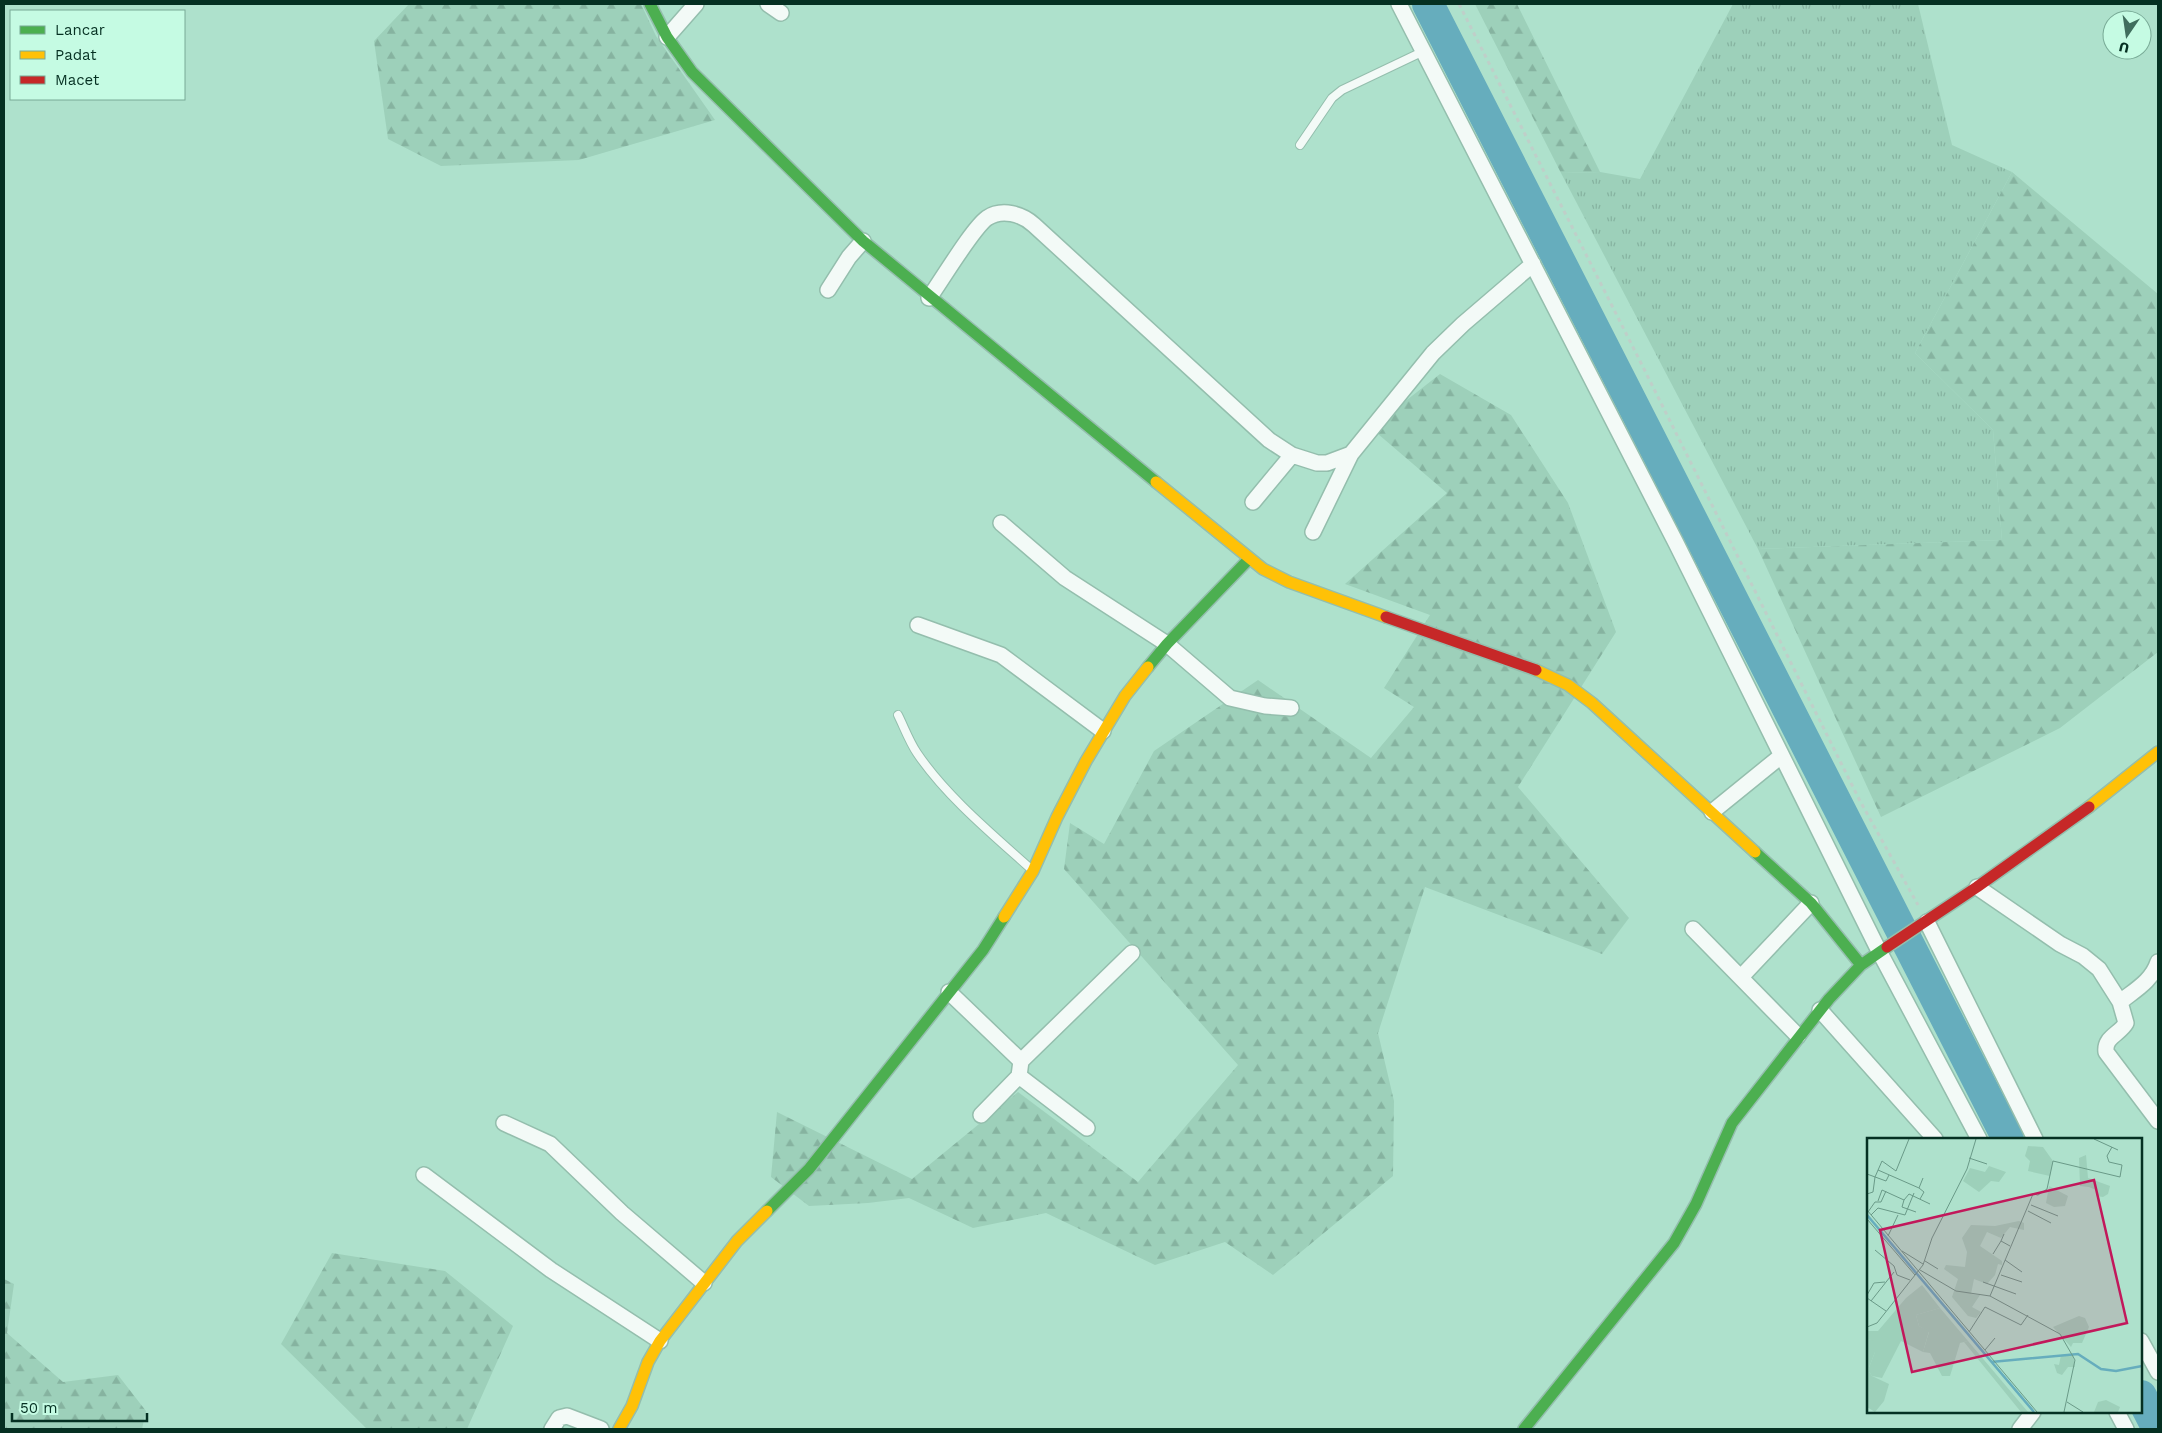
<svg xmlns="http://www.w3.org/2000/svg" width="2162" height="1433" font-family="'Work Sans',sans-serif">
<defs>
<pattern id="grass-tufts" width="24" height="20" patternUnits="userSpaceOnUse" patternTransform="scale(1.25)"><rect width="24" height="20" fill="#9dd0ba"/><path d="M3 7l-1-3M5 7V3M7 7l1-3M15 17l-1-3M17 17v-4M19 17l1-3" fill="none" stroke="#86b3a0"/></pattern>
<pattern id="forest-firs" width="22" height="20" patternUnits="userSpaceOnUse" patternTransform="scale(1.25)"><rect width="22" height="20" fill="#9dd0ba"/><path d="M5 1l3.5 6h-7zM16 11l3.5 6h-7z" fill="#86b3a0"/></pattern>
</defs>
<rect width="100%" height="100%" fill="#aee1cc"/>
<!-- grass -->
<path fill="url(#grass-tufts)" d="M1733 4H1918L1952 145 2012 172 1915 353 1993 430 2002 540 1758 549 1561 173 1600 172 1640 179Z"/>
<!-- forest -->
<path fill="url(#forest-firs)" d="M409 4H641L656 36 715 120 579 160 441 166 388 139 374 41Z
M1475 4H1517L1600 172 1561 173Z
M2012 172 2158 294V652L2060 728 1881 817 1758 549 2002 540 1993 430 1915 353Z
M1440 374 1511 415 1568 503 1616 632 1518 787 1629 918 1602 954 1425 887 1378 1033 1394 1101 1393 1176 1273 1275 1225 1242 1155 1265 1046 1213 973 1228 909 1198 868 1203 809 1206 771 1177 777 1112 912 1179 1018 1092 1138 1182 1238 1065 1064 869 1070 823 1104 844 1154 751 1258 680 1371 758 1414 707 1384 688 1430 615 1345 584 1447 493 1371 428Z
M332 1253 445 1271 513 1326 467 1429H367L281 1344Z
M4 1279 14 1284 7 1333 63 1382 118 1375 146 1411 142 1429H4Z"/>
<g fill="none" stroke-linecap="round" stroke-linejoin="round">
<!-- river -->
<path stroke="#66adbd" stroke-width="32" d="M1428 4 2008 1139
M2141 1396 2158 1429"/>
<defs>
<path id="lane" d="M1300 145 1332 98 1342 90 1424 51
M898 715C904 727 909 741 917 753 946 796 992 834 1031 869"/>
<path id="street" d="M768 4 781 13
M1399 4 1676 543 1879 951 1979 1139
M667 37 696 4
M828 290 849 257 863 241
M929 298C942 280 972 229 987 218 1002 208 1022 214 1034 225L1269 440 1292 455 1317 463H1327L1351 454 1433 353 1463 324 1533 264
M1253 502 1292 455
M1001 523 1065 578 1167 644 1230 698 1265 706 1291 708
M1313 532 1351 454
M918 625 1001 655 1103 731
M1712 812 1781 756
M1977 887 2060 944 2083 956 2099 969 2120 1002 2126 1023C2120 1034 2104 1037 2106 1052L2158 1121
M1927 922 2035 1139
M1693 929 1798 1036
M1742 976 1811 903
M949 992 1021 1061 1019 1076 981 1115
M2120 1002C2135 990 2152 981 2158 962
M1820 1010 1935 1139
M1021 1061 1132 953
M1019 1076 1087 1128
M504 1123 550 1144 622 1213 704 1283
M424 1175 551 1270 660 1341
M2141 1341 2158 1372
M2117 1412 2126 1429
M552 1429 559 1418 567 1416 601 1429
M2020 1429 2033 1412"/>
<path id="fast" d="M650 4 667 37 692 72 863 241 1156 482
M1148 667 1167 644 1249 559
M1755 852 1811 903 1861 965
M767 1211 809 1169 983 950 1004 917
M1524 1429 1674 1243 1696 1204 1732 1123 1829 999 1861 965 1887 947"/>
<path id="slow" d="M1156 482 1263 569 1289 582 1386 617
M1536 670 1568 685 1592 703 1755 852
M2089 807 2158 752
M1004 917 1033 871 1057 817 1086 761 1125 696 1148 667
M619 1429 632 1406 648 1362 660 1341 737 1241 767 1211"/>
<path id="jam" d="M1386 617 1536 670
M1887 947 1977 887 2089 807"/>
</defs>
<!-- lane casing -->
<use href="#lane" stroke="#94bead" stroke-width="10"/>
<!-- street casing -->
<use href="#street" stroke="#94bead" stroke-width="18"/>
<!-- fast casing -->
<use href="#fast" stroke="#94bead" stroke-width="14"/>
<!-- slow casing -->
<use href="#slow" stroke="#94bead" stroke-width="14"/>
<!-- jam casing -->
<use href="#jam" stroke="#94bead" stroke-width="14"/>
<!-- path -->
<path stroke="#bfcfc9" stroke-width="3" stroke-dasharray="4 4" stroke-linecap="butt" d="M1459 4 1639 359 1860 801 1918 905"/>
<!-- lane -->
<use href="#lane" stroke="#f3faf7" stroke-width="8"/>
<!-- street -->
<use href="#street" stroke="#f3faf7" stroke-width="15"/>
<!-- fast -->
<use href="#fast" stroke="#4caf50" stroke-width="11"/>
<!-- slow -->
<use href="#slow" stroke="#ffc107" stroke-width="11"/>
<!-- jam -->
<use href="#jam" stroke="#c62828" stroke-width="11"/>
</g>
<!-- overview -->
<g transform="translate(1867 1138)">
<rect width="275" height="275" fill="#aee1cc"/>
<path d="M73 170 101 203 93 205 83 238H75L63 215 56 214 62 194 52 188 49 177ZM0 201 8 202V214L1 232 5 238 22 246 17 263 8 274 0 269Z" fill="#9dd0ba"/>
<path d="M161 8 176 9 186 23 183 38 161 33 163 23 158 18ZM219 17 221 40 243 48 241 56 236 59 229 58V52L222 49 213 48 212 20ZM122 28 139 34 132 44 124 43 112 54 96 43 103 30 118 34ZM182 48 201 58 198 68 187 69 179 65ZM152 83 157 85V92L143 89 134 100 120 94 113 108 135 123V127L131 126 128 137 120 146 107 141 104 156 113 157 105 169 114 174 109 180 101 178 85 159 91 141 77 131 79 127 98 129 100 114 95 100 104 87 128 88ZM55 147 73 170 49 177 52 188 62 193 56 214 34 203 15 240 5 238 1 232 8 214V203L0 201V193H11L39 160ZM212 178 218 180 222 189 215 205H206L204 209 186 189ZM101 203 161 274H154L97 204ZM206 216 208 229H201L195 237 190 235 187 226 192 227 194 217ZM239 262 253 269 251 274H227L231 264Z" fill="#9dd0ba"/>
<path fill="none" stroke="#66adbd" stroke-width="2.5" d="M0 77 167 274M124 224 211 216 234 231 249 233 275 228"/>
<path fill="none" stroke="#6a9a88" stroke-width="1" d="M227 1 251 12M102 20 120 26M242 24 240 18 245 9M11 32 52 50M0 36 19 43 22 37M0 56 6 54 8 39 15 23 29 33 42 1M53 61 57 54 52 50 56 40M37 62 42 56 63 66M11 63 15 52 37 62 35 69 49 74M164 67 191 78M0 72 170 274M161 73 184 85M1 74 8 64H14L19 53M4 77 11 70 38 77 47 55M0 81 48 137M137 96 134 103 143 108M21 98 31 77M8 112 27 128 30 137 43 142M35 113 56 126M126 116 134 103M138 122 155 134M58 123 71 131M53 132 89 153 123 158 193 196 208 222 197 274M134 137 155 144M116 144 149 156M0 157 7 145 18 144M123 158 166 56 171 57 180 51 186 23 253 39 255 27 242 24M0 160 19 173M4 163 27 134M0 189 10 185 56 127 65 100 100 31 109 1M102 194 118 169 154 187 161 177M118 212 128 200M200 264 216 274"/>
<path fill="#c2185b" fill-opacity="0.15" stroke="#c2185b" stroke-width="2.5" d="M227 42 260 185 45 234 13 92Z"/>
<rect width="275" height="275" fill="none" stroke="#053022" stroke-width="2.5"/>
</g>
<!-- border -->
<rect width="2162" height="1433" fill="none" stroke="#053022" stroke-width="10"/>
<!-- legend -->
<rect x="10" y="10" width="175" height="90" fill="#c5fbe3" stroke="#78aa96"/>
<rect x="20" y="26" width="25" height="8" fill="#4caf50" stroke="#78aa96"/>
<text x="55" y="35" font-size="15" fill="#053022">Lancar</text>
<rect x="20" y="51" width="25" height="8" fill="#ffc107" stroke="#78aa96"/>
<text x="55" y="60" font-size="15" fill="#053022">Padat</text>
<rect x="20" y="76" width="25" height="8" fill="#c62828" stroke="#78aa96"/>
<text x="55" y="85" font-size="15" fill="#053022">Macet</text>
<!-- north arrow -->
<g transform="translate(2127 35) rotate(193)"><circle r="24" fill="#c5fbe3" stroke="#78aa96"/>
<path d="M0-4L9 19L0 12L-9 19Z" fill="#406e5e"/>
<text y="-8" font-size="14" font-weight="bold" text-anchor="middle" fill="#053022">U</text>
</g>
<!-- scale -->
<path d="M12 1413v8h135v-8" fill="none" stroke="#053022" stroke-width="2.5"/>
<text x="20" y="1413" font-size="15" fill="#053022" stroke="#c5fbe3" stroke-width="4" paint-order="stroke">50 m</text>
</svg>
